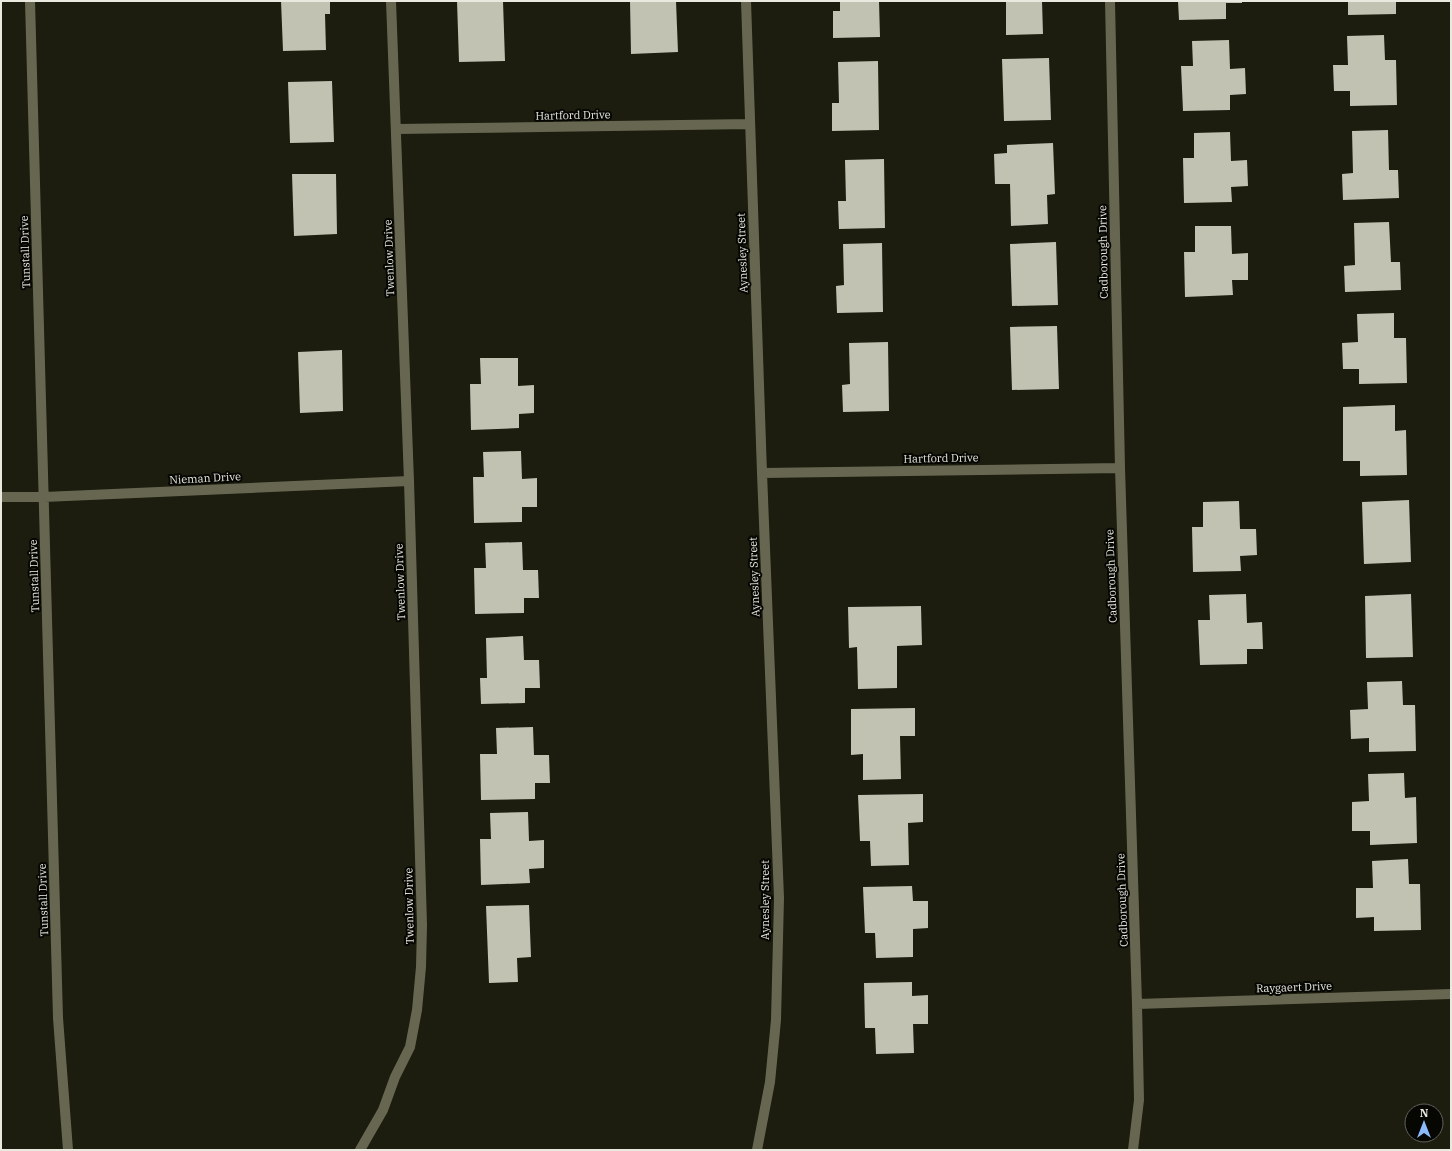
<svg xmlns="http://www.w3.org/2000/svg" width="1452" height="1151" font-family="'IBM Plex Serif',serif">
<rect width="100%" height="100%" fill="#1c1c0f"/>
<!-- building -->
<path fill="#c1c2b1" d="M281 1H330V14H325L326 50 283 51Z
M457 1H503L505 61 459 62Z
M630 1H676L678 52 631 54Z
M840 1H879L880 37 833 38V11H840Z
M1006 1H1042L1043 34 1006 35Z
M1178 1H1242V3H1226V19L1179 20Z
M1348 1H1396V14L1348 15Z
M1384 35 1385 60H1396L1397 105 1350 106V91H1334L1333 65H1348L1347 36Z
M1229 40 1230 69 1245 68 1246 94 1230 95V110L1183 111 1181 66H1193L1192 41Z
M1049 58 1051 120 1004 121 1002 59Z
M878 61 879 130 832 131V103H839L838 62Z
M332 81 334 142 290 143 288 82Z
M1388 130 1389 170H1398L1399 198 1343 200 1342 174 1353 173 1352 131Z
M1230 132 1231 161 1247 160 1248 186 1231 187 1232 202 1184 203 1183 158H1194V133Z
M1053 143 1055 194 1047 195 1048 224 1011 226 1010 184H995L994 154 1007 153V145Z
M884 159 885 228 839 229 838 201H846L845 160Z
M292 174H336L337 234 294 236Z
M1389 222 1391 262H1400L1401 290 1345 292 1344 266 1355 265 1354 223Z
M1195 226H1231L1232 254 1248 253V280H1232L1233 295 1185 297 1184 252H1195Z
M1056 242 1058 305 1012 306 1010 244Z
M882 243 883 312 837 313 836 286 844 285 843 244Z
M1394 313V338H1406L1407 383 1359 384V369H1343L1342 343 1358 342 1357 314Z
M1057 326 1059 389 1012 390 1010 327Z
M888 342 889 411 843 412 842 385 850 384 849 343Z
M342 350 343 411 300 413 298 352Z
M480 358H518V386L534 385V413L519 414V428L471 430 470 384H481Z
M1395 405V431L1406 430 1407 475 1360 476V461H1343V407Z
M521 451 522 479 537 478V507H522V522L474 523 473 477H484L483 452Z
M1409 500 1411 562 1364 564 1362 502Z
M1239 501 1240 529H1256L1257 555 1240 556 1241 571 1193 572 1192 527H1203V502Z
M522 542 523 570H538L539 598H524V613L475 614 474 568H486L485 543Z
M1246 594 1247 623 1262 622 1263 649H1247V664L1200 665 1198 620H1210L1209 595Z
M1411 594 1413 657 1366 658 1365 596Z
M921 606 922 645 897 646V688L858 689 857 647 849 648 848 607Z
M523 636 524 660H539L540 688H525V703L481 704 480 678H487L486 638Z
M1402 681 1403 705H1415L1416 751 1369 752V738L1351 739 1350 710 1368 709 1367 682Z
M915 708V736H900L901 779 863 780V754L851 755V709Z
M533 727 534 755H549L550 783H535V799L481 800 480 754H497L496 728Z
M1404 773 1405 798 1416 797 1417 843 1370 845V831H1352V802L1369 801 1368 774Z
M923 794V822L908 823 909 865 871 866 870 841H860L858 795Z
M528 812 529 841 544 840V868L529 869 530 883 481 885 480 839H491L490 813Z
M1408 859 1409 884H1420L1421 930 1374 931V917L1356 918V888H1373L1372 861Z
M912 886 913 901H928V928L913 929V957L876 958 875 933H865L863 887Z
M529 905 531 957 517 958 518 982 489 983 486 906Z
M912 982V996L928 995V1024H913L914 1053 876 1054 875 1028H865L864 983Z"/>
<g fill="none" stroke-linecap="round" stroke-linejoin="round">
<!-- street -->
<path stroke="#676751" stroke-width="10" d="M30 1 58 1018 68 1150
M746 1 762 473 779 898 776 1020 770 1082 757 1150
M1110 1 1120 468 1137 1004 1139 1100 1133 1150
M396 129 750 124
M762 473 1120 468
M1 497H44L409 481
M1137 1004 1451 994
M360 1150 383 1110 395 1077 410 1047 417 1010 421 967 422 925 409 481 391 1"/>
</g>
<g text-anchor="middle" stroke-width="4" stroke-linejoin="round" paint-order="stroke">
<!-- street labels -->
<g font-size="11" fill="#e9e9e0" stroke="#060603">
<text transform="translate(573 115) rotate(-1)" y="4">Hartford Drive</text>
<text transform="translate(25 252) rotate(-92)" y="4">Tunstall Drive</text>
<text transform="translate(1103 252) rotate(-91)" y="4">Cadborough Drive</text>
<text transform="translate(742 253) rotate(-92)" y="4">Aynesley Street</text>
<text transform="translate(389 258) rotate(-92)" y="4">Twenlow Drive</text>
<text transform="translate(941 458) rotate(-1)" y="4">Hartford Drive</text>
<text transform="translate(205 478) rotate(-3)" y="4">Nieman Drive</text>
<text transform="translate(34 576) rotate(-92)" y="4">Tunstall Drive</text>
<text transform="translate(1111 576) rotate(-92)" y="4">Cadborough Drive</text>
<text transform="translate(754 577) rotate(-92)" y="4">Aynesley Street</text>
<text transform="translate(400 582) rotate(-92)" y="4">Twenlow Drive</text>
<text transform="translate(43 900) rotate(-92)" y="4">Tunstall Drive</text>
<text transform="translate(765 900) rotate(-90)" y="4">Aynesley Street</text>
<text transform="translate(1122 900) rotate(-92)" y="4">Cadborough Drive</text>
<text transform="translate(409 906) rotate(-91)" y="4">Twenlow Drive</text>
<text transform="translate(1294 987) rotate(-2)" y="4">Raygaert Drive</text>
</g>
</g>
<!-- border -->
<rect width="1452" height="1151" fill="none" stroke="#e9e9e0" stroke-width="4"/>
<!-- north arrow -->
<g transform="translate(1424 1123)"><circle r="19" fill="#060603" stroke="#61615b"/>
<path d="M0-3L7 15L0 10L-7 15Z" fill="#8bbafc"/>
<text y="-6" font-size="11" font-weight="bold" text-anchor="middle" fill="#e9e9e0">N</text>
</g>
</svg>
